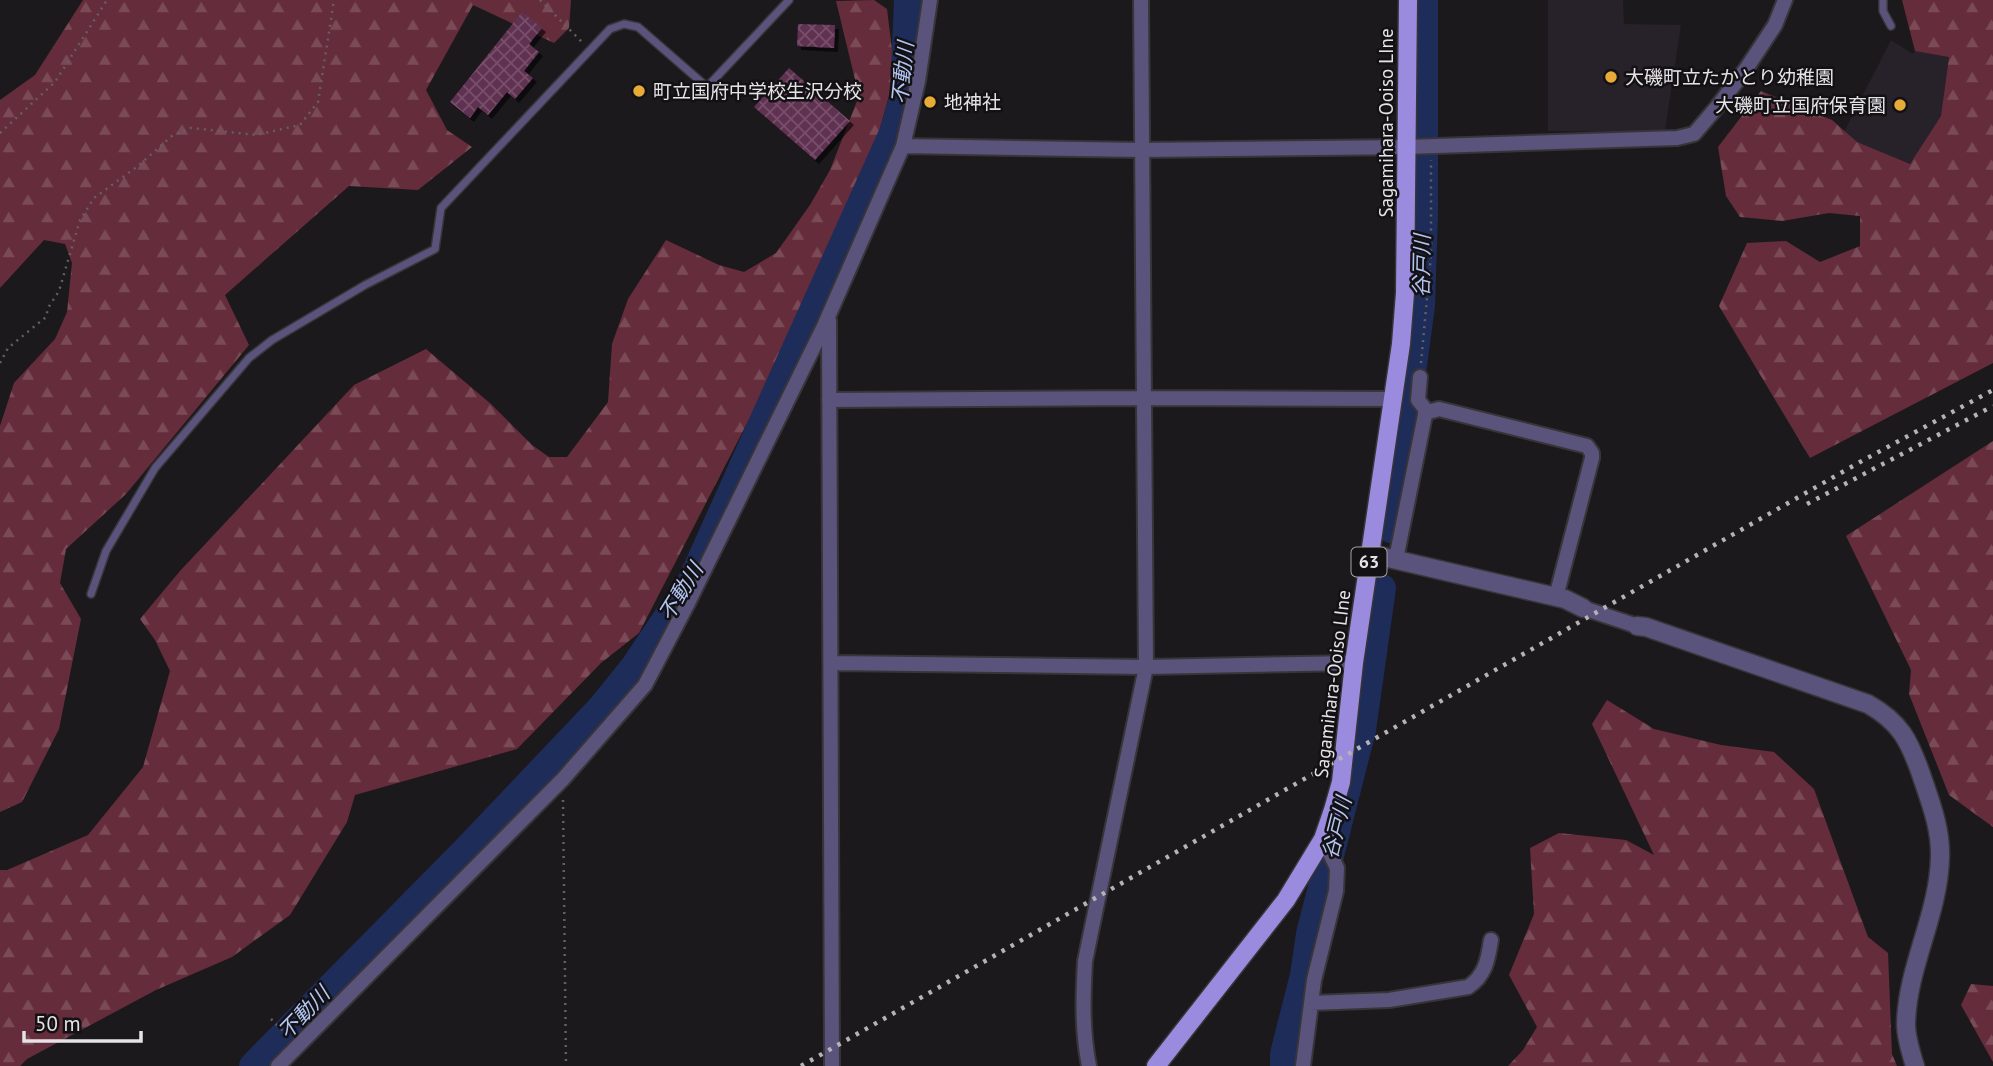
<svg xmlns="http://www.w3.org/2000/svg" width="1993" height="1066" font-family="'PT Sans','Noto Sans JP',sans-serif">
<defs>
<pattern id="forest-firs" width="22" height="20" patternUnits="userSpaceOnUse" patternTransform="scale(1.75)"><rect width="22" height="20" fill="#652c3b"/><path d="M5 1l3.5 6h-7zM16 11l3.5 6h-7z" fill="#7b4a57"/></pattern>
<pattern id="building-cross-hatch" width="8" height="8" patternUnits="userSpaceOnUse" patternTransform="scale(1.75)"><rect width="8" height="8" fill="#613151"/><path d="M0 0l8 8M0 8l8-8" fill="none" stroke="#784f6a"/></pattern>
<filter id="shadow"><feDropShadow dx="4" dy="4" stdDeviation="0" flood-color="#0009"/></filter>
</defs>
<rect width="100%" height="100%" fill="#1c191d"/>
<!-- built -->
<path fill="#27212a" d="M1548 0H1623L1624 24 1681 25 1665 130 1649 132 1548 131Z
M1891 40 1913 54 1915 51 1927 47 1949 57 1940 126 1909 164 1842 136Z"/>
<!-- forest -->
<path fill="url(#forest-firs)" d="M83 0H571L569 28 554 43 473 5 426 90 447 130 472 147 418 190 349 186 225 295 249 345 126 494 66 549 60 583 81 619 59 729 22 802 0 812V426L14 383 55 339 67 312 72 263 65 244 44 240 0 288V100L35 75Z
M874 0 887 9 895 74 871 161 778 363 639 633 601 663 517 749 355 795 347 822 290 915 232 957 156 990 27 1059 20 1066H0V870H7L88 835 143 767 170 671 155 640 140 619 180 571 354 385 426 349 491 404 532 445 549 457H567L608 402 612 344 628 299 666 240 719 265 744 272 776 253 810 205 830 170 859 96 836 1Z
M1902 0H1993V363L1810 458 1719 306 1747 243 1786 241 1820 262 1860 246V216L1829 213 1782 221 1740 217 1726 196 1718 147 1761 91 1832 120 1857 142 1910 164 1941 116 1949 57 1915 51Z
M1993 441V827L1949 795 1909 694 1911 670 1846 536Z
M1607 700 1654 729 1721 745 1774 752 1814 789 1868 937 1888 953 1892 1054 1897 1066H1508L1523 1050 1537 1027 1509 975 1534 914 1530 848 1559 833 1626 840 1654 855 1592 724Z
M1971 984 1993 986V1062L1961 1005Z"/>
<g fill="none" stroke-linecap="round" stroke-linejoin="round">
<!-- river -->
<path stroke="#1d2c59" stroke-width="28" d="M1391 529 1421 306 1424 214V0
M253 1066 466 850 601 708 634 667 691 582 893 133 904 96 908 0
M1284 1066V1054L1304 975 1310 934 1362 730 1382 588"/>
</g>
<!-- building -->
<path fill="url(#building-cross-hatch)" filter="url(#shadow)" d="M522 12 542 28 529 44 539 52 524 71 533 78 515 99 507 92 488 115 478 107 470 118 450 102Z
M798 24 835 25 834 48 797 46Z
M789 68 850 121 815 160 754 107Z"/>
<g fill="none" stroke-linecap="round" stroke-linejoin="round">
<defs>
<path id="service" d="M1883 0V11L1891 26
M91 594 106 551 155 468 249 358 272 340 365 285 435 249 441 208 610 29 624 24 638 27 707 87 789 0"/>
<path id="minor" d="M903 146 1142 150 1407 147 1677 138 1694 134 1717 107 1746 69 1775 25 1785 0
M829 320 832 1066
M829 400 1143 398 1394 399
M1425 413 1439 409 1587 446 1592 453V458L1556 597
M1396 559 1426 410 1418 400 1420 377
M1583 608 1637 626
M832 663 1146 667 1354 663
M1311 1003 1389 1000 1468 987C1485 976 1488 960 1491 940
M278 1066 563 779 645 685 688 603 824 326 903 146 918 81 930 0
M1089 1066C1082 1031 1083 997 1085 961L1146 667 1141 0
M1303 1066 1314 980 1336 891 1337 868 1323 839"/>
<path id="tertiary" d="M1371 554 1565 599 1583 608
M1637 626 1646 627 1868 704C1900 722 1909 740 1921 774 1930 801 1941 828 1940 857 1939 914 1907 967 1906 1024 1906 1038 1911 1053 1915 1066"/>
<path id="primary" d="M1156 1066 1286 900 1323 839 1333 810 1341 782 1354 663 1401 344 1405 293 1408 0"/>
</defs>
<!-- service casing -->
<use href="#service" stroke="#383539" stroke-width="10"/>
<!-- minor casing -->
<use href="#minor" stroke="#383539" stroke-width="18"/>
<!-- tertiary casing -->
<use href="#tertiary" stroke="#383539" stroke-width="21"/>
<!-- primary casing -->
<use href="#primary" stroke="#383539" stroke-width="21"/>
<!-- path -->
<path stroke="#636064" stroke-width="2.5" stroke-dasharray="2 5" stroke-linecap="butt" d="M540 0 583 43
M0 133 55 82 107 0
M0 363 8 348 46 317 48 308 59 291 80 220 94 198 138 166 173 135 191 128 256 135 300 125 318 102 334 0
M1421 363 1431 255V160
M563 800 566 1066
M271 1019 287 1035"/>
<!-- service -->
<use href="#service" stroke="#5a537b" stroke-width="7"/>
<!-- minor -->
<use href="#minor" stroke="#5a537b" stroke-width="14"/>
<!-- tertiary -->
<use href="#tertiary" stroke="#5a537b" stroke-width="18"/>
<!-- primary -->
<use href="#primary" stroke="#9b8bde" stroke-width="18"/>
<!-- rail -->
<path stroke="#b5b3b6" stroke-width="4.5" stroke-dasharray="3.5 7" stroke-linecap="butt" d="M1807 504 1993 406
M801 1066 1860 462 1993 390"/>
</g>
<!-- markers -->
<g fill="#e8ab37" stroke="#131114" stroke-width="2.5">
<circle cx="1611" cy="77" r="7"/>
<circle cx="639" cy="91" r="7"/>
<circle cx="930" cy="102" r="7"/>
<circle cx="1900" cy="105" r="7"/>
</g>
<g text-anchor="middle" stroke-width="5" stroke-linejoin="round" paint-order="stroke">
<!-- shield labels -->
<rect fill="#131114" stroke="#a6a4a7" stroke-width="2" x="1351.5" y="547.5" width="35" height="29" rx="5"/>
<g font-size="18" font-weight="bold" fill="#e5e3e6">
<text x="1369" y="568">63</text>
</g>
<!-- poi labels -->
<g font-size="19" fill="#e5e3e6" stroke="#131114" text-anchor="start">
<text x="1625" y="84">大磯町立たかとり幼稚園</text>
<text x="653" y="98">町立国府中学校生沢分校</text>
<text x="944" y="109">地神社</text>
<text x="1886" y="112" text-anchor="end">大磯町立国府保育園</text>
</g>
<!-- street labels -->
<g font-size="19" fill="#e5e3e6" stroke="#131114">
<text transform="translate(1386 123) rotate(-90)" y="7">Sagamihara-Ooiso LIne</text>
<text transform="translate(1332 684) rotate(-83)" y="7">Sagamihara-Ooiso LIne</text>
</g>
<!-- water labels -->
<g font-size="21" font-style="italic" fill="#b2c5f2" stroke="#131114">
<text transform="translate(903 73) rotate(-84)" y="7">不動川</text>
<text transform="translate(1422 266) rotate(-89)" y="7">谷戸川</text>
<text transform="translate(681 592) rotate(-58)" y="7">不動川</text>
<text transform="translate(1337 828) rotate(-76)" y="7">谷戸川</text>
<text transform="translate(304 1013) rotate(-46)" y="7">不動川</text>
</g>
</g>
<!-- scale -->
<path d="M24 1031v10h117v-10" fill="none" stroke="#e5e3e6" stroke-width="3.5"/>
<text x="35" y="1031" font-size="21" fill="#e5e3e6" stroke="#131114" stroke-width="5" paint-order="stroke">50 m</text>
</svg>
